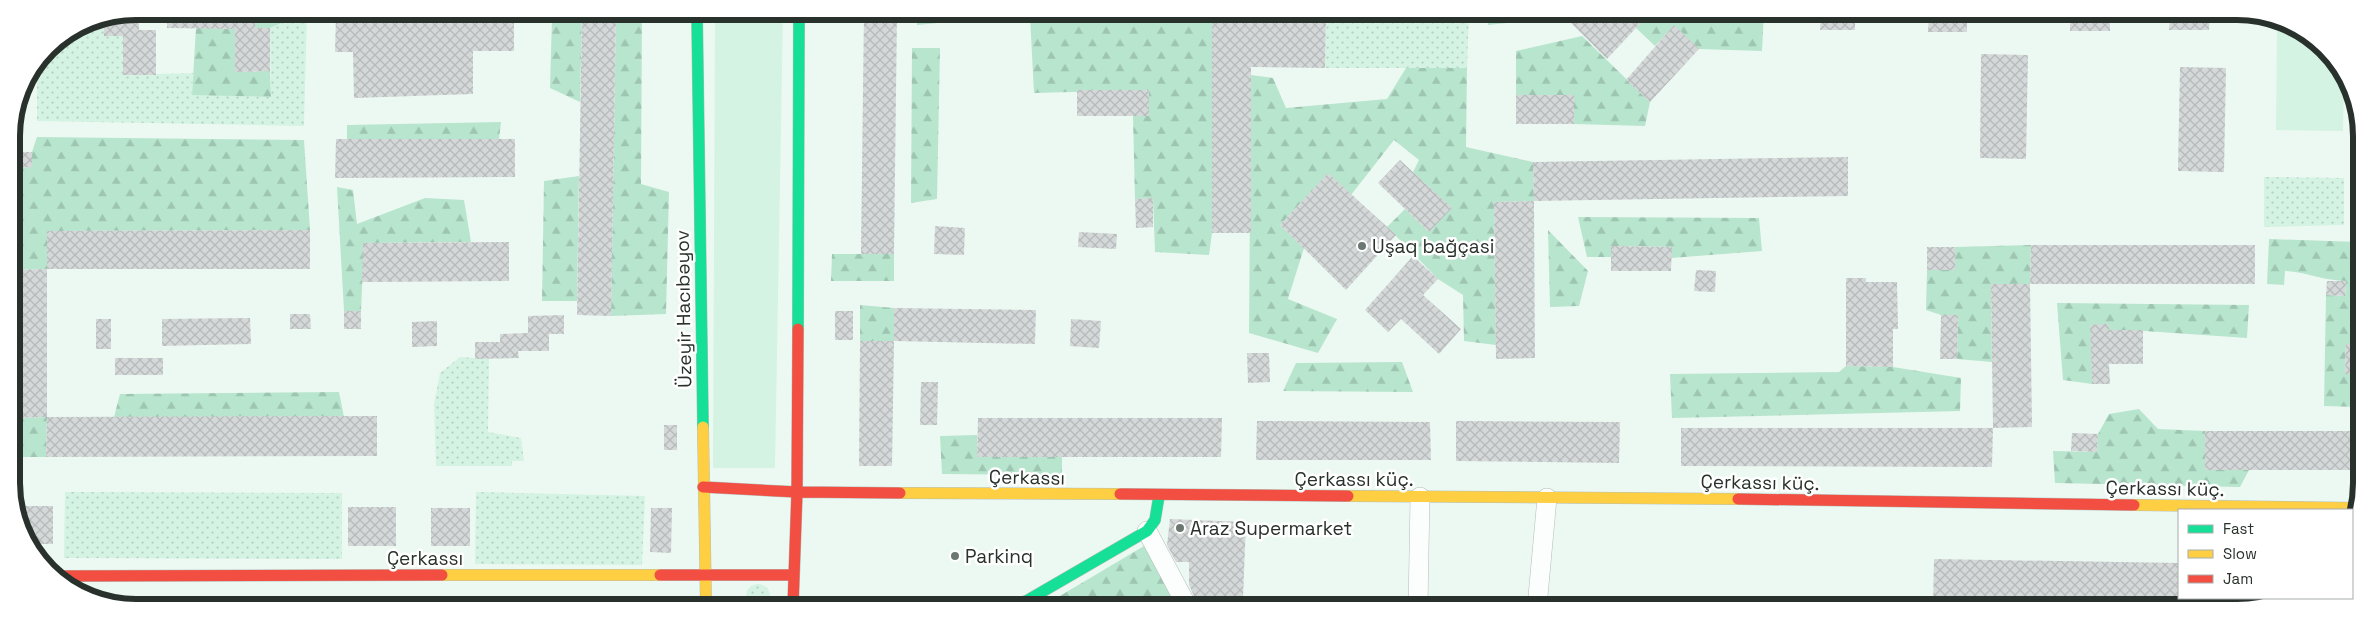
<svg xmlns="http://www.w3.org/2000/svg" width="2373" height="619" font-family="'Space Grotesk',sans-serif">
<defs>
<pattern id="grass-dots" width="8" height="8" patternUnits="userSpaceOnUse" patternTransform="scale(1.25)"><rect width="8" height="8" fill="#d4f3e3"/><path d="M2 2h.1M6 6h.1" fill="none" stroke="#b6d1c3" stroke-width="1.8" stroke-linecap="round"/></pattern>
<pattern id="forest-firs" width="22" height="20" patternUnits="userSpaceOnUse" patternTransform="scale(1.25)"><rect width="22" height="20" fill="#b8e5ce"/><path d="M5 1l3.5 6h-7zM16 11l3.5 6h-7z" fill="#9ec5b1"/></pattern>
<pattern id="building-cross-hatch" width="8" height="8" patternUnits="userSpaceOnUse" patternTransform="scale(1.25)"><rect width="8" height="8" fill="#d5d8d8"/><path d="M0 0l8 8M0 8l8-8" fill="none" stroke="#b7baba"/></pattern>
</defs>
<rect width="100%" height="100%" fill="#ecf9f2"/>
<!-- grass -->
<path fill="url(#grass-dots)" d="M307 12 304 126 37 121V64L48 48 88 21H104V36H123V75L193 73 192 94 271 97 270 28Z
M1344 13H1469L1467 68H1325L1326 17H1344Z
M2264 177 2344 178V225L2264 227Z
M460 357 489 359 488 432 521 438 524 461H512V466H436L434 404 440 373Z
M65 492 342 493V559L64 558Z
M476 492 645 496 642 565 475 564Z
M746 596a12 12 0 1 1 24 0a12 12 0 1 1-24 0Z"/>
<!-- forest -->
<path fill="url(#forest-firs)" d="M221 11V29H235V72L270 71 271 97 192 95 196 28Z
M255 11H307V12L270 28H255Z
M573 12H582L580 102 550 88 552 16Z
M616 12H642L641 184 669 192 666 314 611 316Z
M916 12H951L949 22 917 25Z
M1488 13H1561L1565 17 1488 25Z
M1650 13H1764L1762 51 1699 49 1674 25 1655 46 1636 28Z
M1030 16 1212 17V233L1209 255 1155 252 1153 198 1135 199 1133 116H1149V90L1034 93Z
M1582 36 1650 102 1645 126 1574 124V95H1516V51Z
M912 48H940L937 199 911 203Z
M1406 68H1467L1466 147 1533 162 1534 201 1494 202 1496 345 1464 341 1463 295 1438 279 1387 227 1405 209 1429 232 1451 208 1413 172 1419 160 1394 140 1351 195 1328 174 1280 225 1304 248 1288 299 1337 319 1318 353 1249 333 1251 75 1273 78 1286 108 1387 99Z
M501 122 499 139H347V125Z
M37 137 304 140 310 230 48 231 47 269 12 270V205L15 168 32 167V152Z
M579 176 577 301H542L544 181Z
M337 187 353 190 357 224 425 198 464 200 471 242 364 243 361 311H344Z
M1578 217 1759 218 1762 251 1671 258V247L1612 246 1611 257H1587Z
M1548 230 1588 271 1579 306 1550 307Z
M2269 239 2359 242V344H2346L2345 373 2359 374V407L2324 406 2326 295 2345 296 2346 281C2325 281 2306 272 2285 271L2284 285 2267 284Z
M2031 245 2030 284 1991 285 1992 362 1957 359 1958 315H1941L1926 310 1927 270H1955V247Z
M832 254H894V281H831Z
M2057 303 2249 305 2247 338 2130 330 2109 363V325H2091L2092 384 2063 380Z
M860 305 894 308V341H860Z
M1402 362 1413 392 1283 391 1296 363Z
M1846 366 1893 367 1961 378 1960 411 1672 418 1670 374 1839 372Z
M339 392 344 417H114L120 394Z
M2139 409 2158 429 2205 431V470H2249L2240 487 2055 483 2053 451 2097 452 2098 434 2109 414Z
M47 417 46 457H13V418Z
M977 435V457H1062V475L942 474 940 436Z
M1144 546 1178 606H1043Z"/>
<!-- green -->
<path fill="#d4f3e3" d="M715 12H783L775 468H713Z
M2277 22 2325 48 2344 83 2343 131 2276 130Z"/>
<!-- building -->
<path fill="url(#building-cross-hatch)" d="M139 11V30H156V75H123V36H104V18Z
M167 11H255V28H270V71L235 72V29L167 28Z
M514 12V51H473V94L354 98 353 52H335L336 13Z
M582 12H616L611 316 577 315Z
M864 12H897L894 254H861Z
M1271 13H1326L1325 68 1251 67V233H1212V17L1271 18Z
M1561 13H1650L1607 59Z
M1821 13H1855V30H1820Z
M1929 13H1967V32H1928Z
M2070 13 2110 14V31H2070Z
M2170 14H2210L2209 30H2169Z
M1674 25 1699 49 1650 102 1626 80Z
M1981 54 2028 55 2026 159 1980 158Z
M2180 67 2226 68 2224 172 2178 171Z
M1077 90H1149V116H1077Z
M1516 95H1574V124H1516Z
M336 139H515V177L335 178Z
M15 152H32V167L15 168Z
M1848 157V196L1534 201 1533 162Z
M1400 160 1452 208 1429 232 1378 183Z
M1328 173 1396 235 1346 290 1280 225Z
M1153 198V227L1136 228 1135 199Z
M1534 201 1535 358 1496 359 1494 202Z
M935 226 965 228 964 255 934 254Z
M310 230V269H47V231Z
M1079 232 1117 234 1116 249 1078 247Z
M509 242V281L362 282 363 243Z
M2031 245H2255V284H2030Z
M1611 246 1672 247 1671 271H1611Z
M1927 247H1955V270H1927Z
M1413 256 1438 279 1423 295 1461 329 1439 354 1401 319 1388 332 1365 310Z
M47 269V417L13 418 12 270Z
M1696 270 1716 271 1715 292 1694 291Z
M1846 278H1866V282H1897L1898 329H1893V367L1846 366Z
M2327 281H2346L2345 296 2326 295Z
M1991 284H2030L2032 427 1993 428Z
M894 308 1036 310 1035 344 894 341Z
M344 311H361V329H344Z
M835 311H853V340H835Z
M290 314H310L311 329H290Z
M564 315V334H549V351H518L519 358 475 359V342H500V334L528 333V316Z
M1941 315H1958L1957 359H1940Z
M250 318 251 344 162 346V319Z
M96 319H111V349H96Z
M1071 319 1101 321 1099 348 1070 346Z
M437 321V346L412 347V322Z
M2109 324V330H2143V364H2109L2110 384H2092L2090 325Z
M860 341H894L892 466H859Z
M2346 344H2359V374H2345Z
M1247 353H1269L1270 382 1248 383Z
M115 358H163V375H115Z
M921 382H938L937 425H920Z
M377 416V456L46 457 47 417Z
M978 418H1222L1221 457H977Z
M1257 421 1430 422 1431 460H1256Z
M1456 421 1620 422 1619 463 1456 461Z
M664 425H677V450H664Z
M1681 428H1993L1992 467 1681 466Z
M2205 431H2359V470H2205Z
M2072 433 2098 434 2097 452 2071 451Z
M14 506H53V544H33Z
M348 507H396V546H348Z
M431 508H470V546H431Z
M651 508H672L671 553 650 552Z
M1170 519 1246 522 1243 598 1194 596 1189 585V562H1176L1167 545Z
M1934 559 2179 563V607H1933Z"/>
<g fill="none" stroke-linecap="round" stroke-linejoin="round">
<defs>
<path id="street" d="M1147 531 1187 606
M2217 598 2232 607
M1418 607 1420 497
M1537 607 1547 498"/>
<path id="fast" d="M697 12 703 427
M798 329 799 12
M1013 606 1028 600 1147 531 1155 520 1159 496"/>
<path id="slow" d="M703 427 706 606
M900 493 1120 494
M1348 496 1738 499
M2134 505 2359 508
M442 575H660"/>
<path id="jam" d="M703 487 797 492 900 493
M1120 494 1348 496
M1738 499 2134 505
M660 575H794
M57 576 442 575
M793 606 797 492 798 329"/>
</defs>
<!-- street casing -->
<use href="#street" stroke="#b4beb8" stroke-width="20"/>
<!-- fast casing -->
<use href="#fast" stroke="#b4beb8" stroke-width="12"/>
<!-- slow casing -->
<use href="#slow" stroke="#b4beb8" stroke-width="12"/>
<!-- jam casing -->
<use href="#jam" stroke="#b4beb8" stroke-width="12"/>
<!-- street -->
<use href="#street" stroke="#fcfefd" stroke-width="19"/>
<!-- fast -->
<use href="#fast" stroke="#16e098" stroke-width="11"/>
<!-- slow -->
<use href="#slow" stroke="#ffcf43" stroke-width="11"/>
<!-- jam -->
<use href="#jam" stroke="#f24e42" stroke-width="11"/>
</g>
<!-- markers -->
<g fill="#6d7771" stroke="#fff" stroke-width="2">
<circle cx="1362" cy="246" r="5"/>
<circle cx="1180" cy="528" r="5"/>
<circle cx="955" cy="556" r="5"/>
</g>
<g text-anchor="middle" stroke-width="5" stroke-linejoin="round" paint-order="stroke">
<!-- poi labels -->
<g font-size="19" fill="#28312c" stroke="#fff" text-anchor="start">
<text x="1372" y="253">Uşaq bağçasi</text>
<text x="1190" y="535">Araz Supermarket</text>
<text x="965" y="563">Parkinq</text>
</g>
<!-- street labels -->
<g font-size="19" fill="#28312c" stroke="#fff">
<text transform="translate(683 309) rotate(-91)" y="7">Üzeyir Hacıbəyov</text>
<text transform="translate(1027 477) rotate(1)" y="7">Çerkassı</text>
<text x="1354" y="486">Çerkassı küç.</text>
<text transform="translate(1760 482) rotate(1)" y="7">Çerkassı küç.</text>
<text transform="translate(2165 488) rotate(1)" y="7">Çerkassı küç.</text>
<text x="425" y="565">Çerkassı</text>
</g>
</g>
<!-- crop -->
<path d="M0 0H2373V619H0ZM136 20H2237A116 116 0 0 1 2353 136V483A116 116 0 0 1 2237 599H136A116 116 0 0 1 20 483V136A116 116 0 0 1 136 20Z" fill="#fff" fill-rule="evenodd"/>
<path fill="none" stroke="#28312c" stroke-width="6" d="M136 20H2237A116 116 0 0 1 2353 136V483A116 116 0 0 1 2237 599H136A116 116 0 0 1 20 483V136A116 116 0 0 1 136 20Z"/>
<!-- legend -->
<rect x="2178" y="509" width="175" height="90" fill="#ffffff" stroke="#a9adab"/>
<rect x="2188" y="525" width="25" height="8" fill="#16e098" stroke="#a9adab"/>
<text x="2223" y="534" font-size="15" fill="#28312c">Fast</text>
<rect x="2188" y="550" width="25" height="8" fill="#ffcf43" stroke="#a9adab"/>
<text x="2223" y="559" font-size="15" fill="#28312c">Slow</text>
<rect x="2188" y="575" width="25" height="8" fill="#f24e42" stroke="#a9adab"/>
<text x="2223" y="584" font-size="15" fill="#28312c">Jam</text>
</svg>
